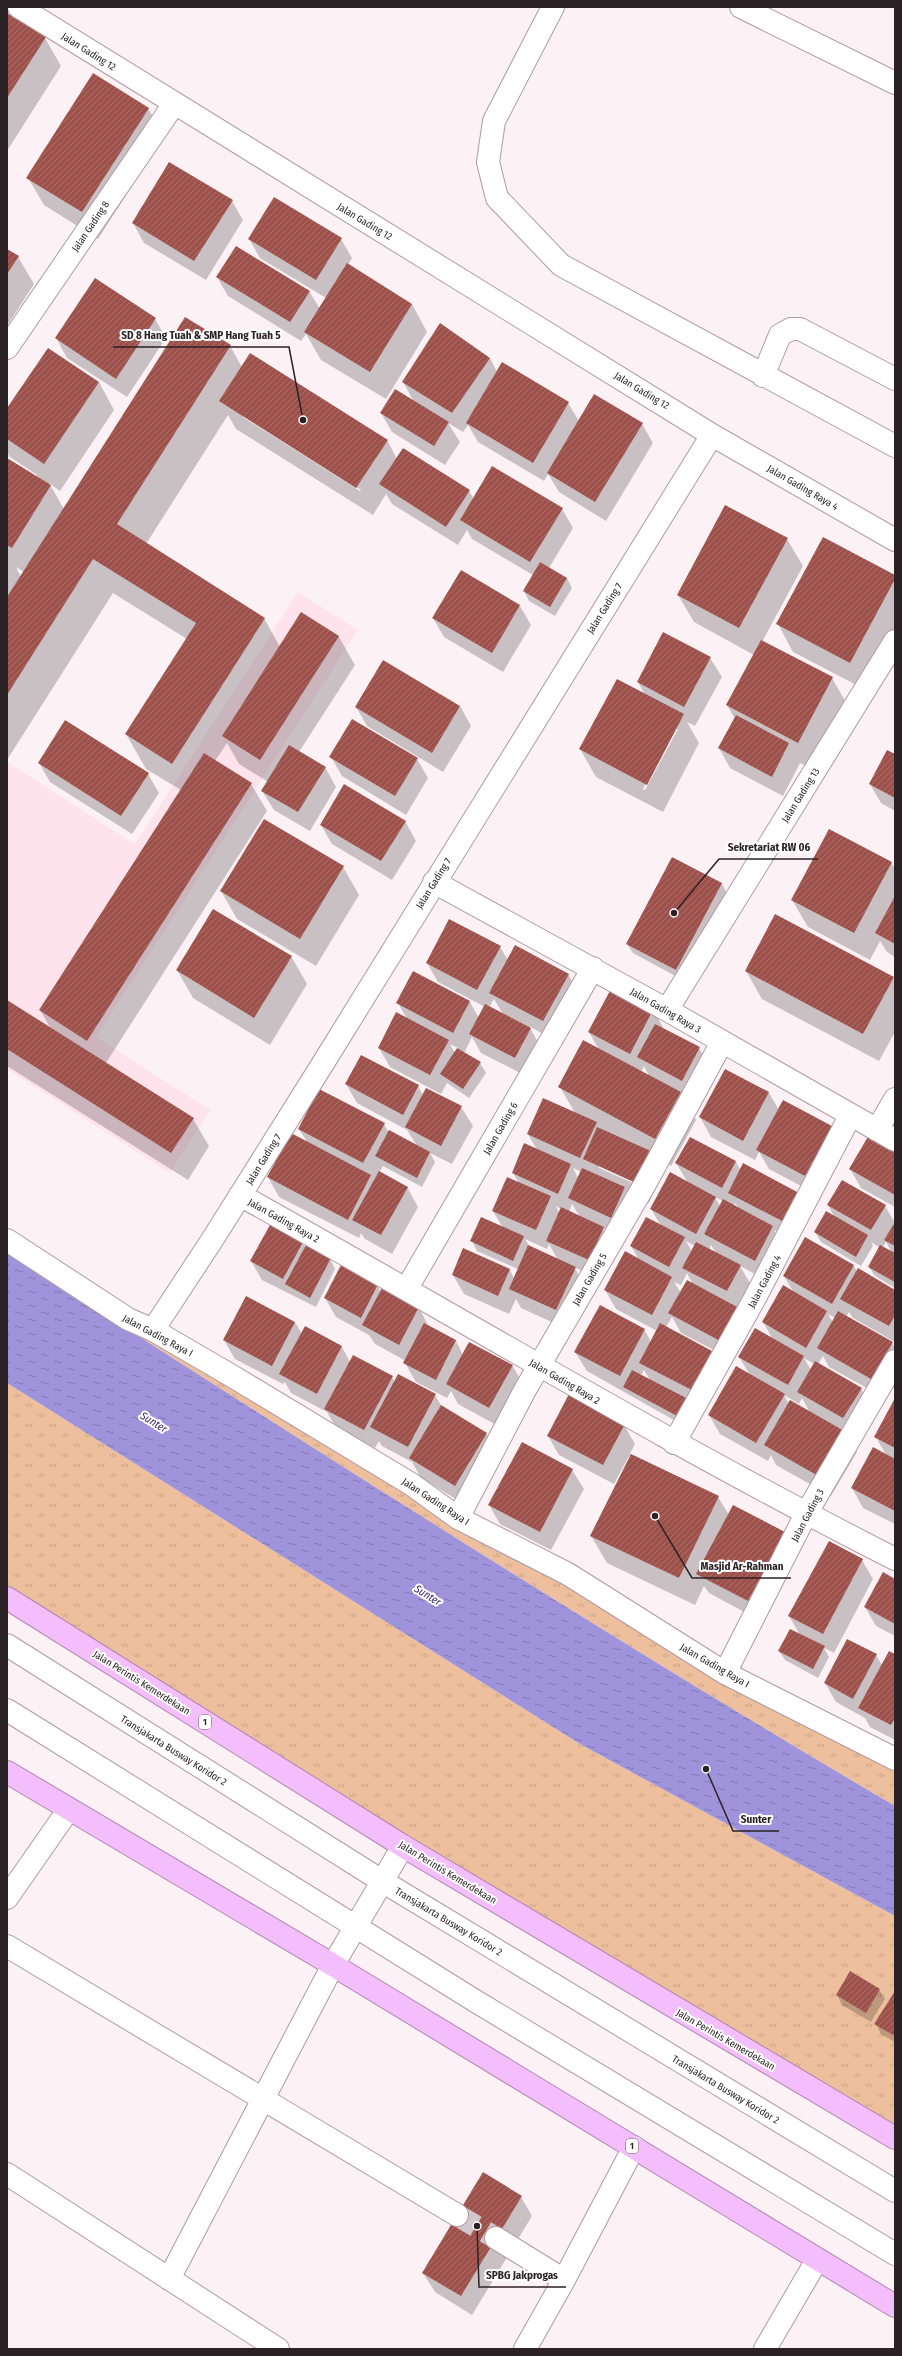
<svg xmlns="http://www.w3.org/2000/svg" width="902" height="2356" font-family="'Fira Sans Condensed',sans-serif">
<defs>
<pattern id="grass-tufts" width="24" height="20" patternUnits="userSpaceOnUse"><rect width="24" height="20" fill="#edbf9c"/><path d="M3 7l-1-3M5 7V3M7 7l1-3M15 17l-1-3M17 17v-4M19 17l1-3" fill="none" stroke="#cba486"/></pattern>
<pattern id="water-ripples" width="26" height="14" patternUnits="userSpaceOnUse"><rect width="26" height="14" fill="#9f94db"/><path d="M2 4q2-2 4 0t4 0M15 11q2-2 4 0t4 0" fill="none" stroke="#8278b1"/></pattern>
<pattern id="building-hatch" width="6" height="6" patternUnits="userSpaceOnUse"><rect width="6" height="6" fill="#9e514a"/><path d="M-1 1l2-2M0 6l6-6M5 7l2-2" fill="none" stroke="#a8716d"/></pattern>
</defs>
<rect width="100%" height="100%" fill="#fcf1f5"/>
<!-- built -->
<path fill="#fee3ec" d="M298 592 358 630 96 1037 210 1110 170 1173 7 1069V762L135 844Z"/>
<!-- grass -->
<path fill="url(#grass-tufts)" d="M7 1252 895 1764V1806C594 1629 301 1440 7 1252Z
M7 1383 580 1744 895 1916V2136L7 1590Z"/>
<!-- water -->
<path fill="url(#water-ripples)" d="M7 1252C301 1440 594 1629 895 1806V1916L580 1744 7 1383Z"/>
<!-- shadow -->
<path fill="#0003" fill-rule="evenodd" d="M7 14 45 38 61 66 7 151Z
M148 108 164 136 98 239 44 205 28 178Z
M232 201 243 220 206 280 144 243 133 223Z
M249 239H341L352 258 348 265 412 304 427 332 386 399 321 360 306 334 301 341 228 296 217 277 309 291 320 309 326 298 260 258Z
M7 250 18 257 34 284 7 326Z
M155 319 166 338 127 397 67 358 56 338Z
M230 346 242 367 387 440 397 459 469 491 474 499 562 509 573 528 549 568 567 578 572 588 555 616 529 601 524 591 533 575 472 539 467 530 458 545 392 504 386 494 373 515 236 429 228 415 146 544 264 618 280 647 302 614 339 637 355 665 299 752 325 767 336 787 310 831 274 810 262 791 268 782 239 764 227 743 215 761 251 784 267 811 106 1063 193 1119 209 1146 188 1180 7 1066V1001L51 1029 40 1010 181 790 146 769 126 734 187 639 113 593 7 760V459L36 477 37 475 10 457 7 453V409L99 382 114 410 60 491 49 483 64 509ZM243 415 361 490 360 491 243 417ZM16 567 24 572 21 577Z
M490 358 497 372 568 403 579 421 642 424 653 443 606 521 559 492 548 474 544 481 478 442 468 425 463 432 448 423 460 442 445 465 392 432 381 413 414 402 403 382Z
M787 539 803 566 762 642 832 678 848 706 814 770 800 763 783 796 730 768 719 748 735 719 727 705 754 655 694 622 678 595Z
M461 571 520 606 531 625 503 672 444 637 433 618Z
M895 576V636L866 690 793 652 778 624Z
M710 658 722 677 695 726 687 722 699 743 663 812 596 777 580 749 645 695 638 682ZM675 729H678L645 790 643 789Z
M460 706 471 726 443 772 367 726 356 707Z
M895 755V811L881 803 870 784Z
M331 757 417 759 428 778 406 815 342 776Z
M39 763 148 774 159 793 132 834 50 782Z
M405 821 416 841 392 880 332 844 321 825Z
M891 862 895 869V957L887 952 880 941 870 960 808 927 792 900Z
M343 867 359 895 316 966 237 919 221 891Z
M722 884 727 893 681 979 633 953 627 944Z
M500 947 508 960 568 974 579 994 554 1040 529 1026 541 1048 526 1076 481 1053 472 1037 464 1053 480 1063 486 1073 469 1098 447 1083 441 1094 390 1067 379 1048 407 1019 398 1003 414 973 470 1002 479 1018 485 1007 438 982 427 963ZM494 999 503 1014 489 1007ZM450 1044 458 1048 455 1053Z
M291 956 307 984 270 1045 193 998 177 970Z
M746 971 893 978 895 981V1032L879 1061 762 999Z
M653 1009 664 1029 699 1048 710 1067 693 1100 680 1093 696 1120 671 1166 655 1157 663 1172 649 1203 628 1193 622 1236 603 1228 614 1247 600 1279 574 1267 586 1287 567 1329 521 1308 516 1299 509 1314 464 1294 453 1275 510 1270 514 1278 518 1269 477 1251 472 1241 503 1228 493 1211 519 1183 513 1173 537 1150 528 1134 575 1113 560 1087 599 1050 589 1032ZM644 1066 649 1076 641 1072ZM599 1165 643 1186 642 1187 599 1168ZM573 1168 581 1172 578 1178ZM572 1204 580 1217 569 1212ZM556 1206 561 1209 559 1213ZM525 1239 547 1249 549 1244 558 1260 529 1246Z
M725 1070 769 1093 779 1110 831 1127 842 1146 816 1194 769 1169 759 1152 755 1160 711 1137 700 1117Z
M346 1084 418 1086 423 1095 426 1089 461 1107 473 1126 452 1164 430 1153 435 1162 422 1187 383 1166 379 1173 407 1187 418 1207 392 1254 365 1239 361 1233 359 1238 279 1197 268 1177 307 1142 299 1129 384 1124 389 1133 417 1146 407 1130 357 1103Z
M690 1138 736 1162 741 1171 799 1193 795 1241 774 1230 784 1246 766 1280 740 1266 751 1285 750 1328 733 1360 681 1333 672 1317 666 1327 712 1352 723 1371 686 1427 587 1371 575 1352 644 1329 651 1342 657 1331 616 1309 605 1290 639 1260 631 1246 661 1226 651 1209 688 1183 676 1163ZM715 1197 723 1201 720 1206ZM735 1203 739 1209 734 1206ZM686 1241 695 1246 692 1252ZM711 1245 716 1253 709 1250ZM687 1273 693 1285 681 1293 674 1282 681 1285ZM644 1370 650 1380 641 1375Z
M895 1151V1207L861 1188 850 1169Z
M828 1205 885 1206 895 1223V1288L875 1276 869 1267 880 1248 871 1242 873 1246 861 1266 821 1242 815 1232 835 1218ZM886 1242 892 1253 883 1247Z
M806 1238 854 1266 857 1272 895 1291V1342L853 1318 849 1312 846 1317 892 1343 895 1348V1376L883 1397 829 1367 823 1356 818 1364 861 1389 872 1408 845 1431 857 1452 831 1496 776 1465 771 1455 768 1461 720 1434 709 1415 750 1375 739 1357 773 1340 763 1322 794 1293 784 1276ZM828 1314 835 1318 833 1322ZM804 1358 814 1364 811 1370ZM784 1395 799 1404 802 1398 810 1413 789 1404Z
M302 1243 306 1248 330 1259 335 1269 316 1307 262 1280 251 1261Z
M377 1285 381 1292 419 1308 429 1327 456 1341 463 1355 512 1365 523 1384 500 1427 458 1404 451 1391 447 1398 416 1382 405 1363 406 1361 375 1344 369 1335 336 1317 325 1298Z
M295 1322 302 1334 305 1328 342 1347 350 1362 392 1377 395 1382 435 1395 442 1407 486 1433 497 1453 466 1505 421 1478 412 1462 382 1446 379 1441 375 1448 336 1428 327 1412 291 1393 285 1382 283 1384 235 1359 224 1340Z
M895 1400V1524L863 1508 852 1488 886 1455 876 1437Z
M624 1425 635 1444 630 1454 718 1497 729 1515 784 1532 759 1620 709 1593 704 1586 695 1605 607 1563 591 1536 630 1457 629 1456 614 1484 559 1455 548 1436Z
M572 1470 584 1489 551 1550 500 1524 489 1505Z
M862 1560 873 1579 834 1653 824 1648 829 1657 818 1678 785 1660 779 1651 800 1635 789 1616Z
M895 1580V1636L876 1626 865 1607Z
M876 1655 882 1665 895 1655V1740L870 1727 865 1718 836 1702 825 1683Z
M879 1990 885 1999 871 2022 842 2005 837 1995Z
M895 1993V2042L881 2034 876 2024Z
M521 2197 532 2216 472 2315 435 2292 423 2273Z"/>
<!-- building -->
<path fill="url(#building-hatch)" d="M7 13 46 37 7 98Z
M93 73 149 108 82 212 26 178Z
M169 162 233 200 194 261 132 223Z
M274 197 342 238 316 280 248 239Z
M236 246 310 291 290 322 216 277Z
M7 249 19 256 7 274Z
M347 263 412 304 370 372 304 332Z
M95 278 156 318 116 379 55 338Z
M185 317 231 345 117 524 265 618 172 764 125 734 196 623 93 559 7 695V597Z
M440 323 490 358 452 413 402 382Z
M48 348 99 382 44 464 7 439V408Z
M250 353 388 440 356 488 219 401Z
M502 362 569 402 533 463 466 423Z
M395 389 449 422 434 446 380 413Z
M594 394 643 423 595 502 547 473Z
M403 448 470 490 446 527 379 484Z
M7 458 51 485 12 548 7 545Z
M492 466 563 508 530 562 460 520Z
M725 505 788 538 739 628 677 595Z
M823 537 895 575V579L850 663 776 624Z
M540 562 567 578 550 607 523 591Z
M461 570 520 605 492 653 432 618Z
M301 612 339 636 260 760 222 736Z
M663 632 711 657 684 707 637 682Z
M761 640 833 677 798 743 726 705Z
M383 660 460 706 432 753 355 707Z
M617 679 684 714 647 785 579 749Z
M736 715 789 743 772 777 718 748Z
M352 719 418 758 395 796 329 757Z
M65 720 149 773 121 816 38 763Z
M289 745 326 767 298 812 261 791Z
M887 750 895 754V798L869 784Z
M204 753 252 783 87 1041 39 1010Z
M344 784 406 821 381 861 320 825Z
M264 819 344 866 300 939 220 891Z
M829 829 892 862 854 933 791 900Z
M672 857 722 883 676 970 626 944Z
M895 896V944L875 933Z
M213 909 292 956 254 1018 176 970Z
M775 914 894 977 863 1034 745 971Z
M449 919 501 946 477 990 426 963Z
M515 945 569 974 543 1021 489 993Z
M413 971 470 1001 453 1033 396 1003Z
M612 987 654 1008 630 1054 588 1032Z
M7 1000 194 1118 171 1153 7 1049Z
M485 1004 531 1028 515 1058 469 1034Z
M396 1012 449 1040 430 1075 378 1048Z
M655 1024 700 1047 682 1081 637 1057Z
M583 1040 681 1092 655 1139 558 1087Z
M457 1048 481 1062 463 1089 440 1074Z
M361 1055 419 1085 403 1115 345 1084Z
M725 1069 769 1092 743 1141 699 1117Z
M426 1088 462 1106 441 1146 405 1127Z
M319 1089 385 1123 363 1163 298 1129Z
M543 1098 597 1122 580 1158 527 1134Z
M783 1100 832 1126 805 1176 756 1150Z
M597 1127 653 1152 638 1184 583 1159Z
M389 1130 430 1152 417 1178 375 1156Z
M291 1133 371 1175 348 1220 267 1177Z
M869 1135 895 1150V1195L849 1169Z
M690 1137 736 1161 722 1188 675 1163Z
M524 1143 571 1164 558 1194 512 1173Z
M743 1163 799 1193 784 1222 728 1193Z
M582 1168 625 1187 611 1218 568 1198Z
M379 1171 408 1187 381 1235 352 1220Z
M670 1172 716 1197 696 1234 650 1209Z
M507 1177 551 1196 536 1230 492 1211Z
M842 1180 886 1205 871 1230 827 1205Z
M723 1199 773 1226 755 1261 704 1234Z
M561 1207 604 1227 589 1260 546 1241Z
M826 1211 868 1235 856 1257 814 1232Z
M481 1217 524 1236 513 1261 470 1241Z
M646 1217 685 1237 669 1267 630 1246Z
M895 1222V1246L884 1240Z
M270 1225 303 1242 283 1279 250 1261Z
M805 1237 854 1265 832 1304 783 1276Z
M696 1242 741 1265 727 1291 682 1268Z
M306 1245 331 1258 310 1298 285 1284Z
M528 1245 576 1267 556 1310 509 1289Z
M880 1245 895 1253V1282L868 1267Z
M463 1248 510 1269 498 1296 452 1275Z
M625 1251 672 1277 652 1315 604 1290Z
M341 1265 378 1284 361 1318 324 1298Z
M858 1268 895 1290V1315L889 1326 840 1299Z
M687 1280 739 1308 722 1342 668 1313Z
M783 1285 827 1311 806 1348 762 1322Z
M382 1288 419 1307 399 1345 362 1325Z
M246 1296 295 1322 272 1366 223 1340Z
M600 1305 645 1329 620 1376 574 1352Z
M838 1311 893 1342 871 1379 817 1348Z
M424 1323 456 1340 436 1380 403 1363Z
M660 1323 712 1351 692 1390 639 1363Z
M305 1326 342 1346 317 1394 279 1374Z
M755 1328 804 1356 788 1385 738 1357Z
M469 1342 513 1365 489 1408 446 1384Z
M353 1355 393 1376 364 1430 324 1409Z
M815 1361 862 1388 843 1418 797 1392Z
M736 1366 785 1394 756 1443 708 1415Z
M632 1370 690 1400 681 1418 623 1387Z
M398 1374 436 1394 408 1447 370 1427Z
M569 1394 625 1424 603 1465 547 1436Z
M895 1398V1448L874 1437Z
M790 1400 846 1432 820 1477 764 1445Z
M441 1405 487 1433 455 1486 409 1458Z
M522 1442 573 1469 540 1532 488 1505Z
M873 1447 895 1459V1511L851 1488Z
M631 1454 719 1496 679 1578 590 1536Z
M733 1505 785 1532 748 1601 696 1574Z
M829 1541 863 1559 823 1634 788 1616Z
M883 1572 895 1579V1624L864 1607Z
M790 1629 825 1646 813 1669 778 1651Z
M847 1639 877 1654 853 1699 824 1683Z
M889 1651 895 1654V1718L891 1725 858 1708Z
M850 1971 880 1989 866 2013 836 1995Z
M895 1991V2036L874 2024Z
M483 2172 522 2196 461 2296 422 2273Z"/>
<g fill="none" stroke-linecap="round" stroke-linejoin="round">
<!-- minor-tunnel -->
<path stroke="#d2c8cb" stroke-width="22" stroke-dasharray="22 11" stroke-linecap="butt" d="M457 2215 496 2238"/>
<defs>
<path id="minor" d="M19 7 712 435 895 540
M553 7 494 121 488 162 497 198 561 265 895 446
M741 7 895 83
M7 348 174 104
M763 376 780 335 791 329H800L895 379
M434 882 667 1010 895 1140
M667 1010 895 641
M877 1130 895 1099
M240 1195C458 1317 672 1446 895 1559
M7 1240 128 1319 153 1330 232 1376 411 1484 458 1518 568 1574 725 1673 895 1759
M407 1288 593 968
M153 1330 214 1237 322 1065 712 435
M674 1443 755 1298 850 1116
M458 1518 525 1390 645 1184 722 1042
M7 1645 382 1881 895 2191
M725 1673 806 1514 895 1361
M7 1710 477 2002 895 2254
M7 1898 69 1809
M7 1946 457 2215
M7 2174 278 2349
M496 2238 564 2280 525 2349
M169 2279 333 1965 403 1846
M564 2280 634 2147
M765 2349 817 2260"/>
<path id="highway" d="M7 1598 403 1846 895 2138
M7 1772 333 1965 895 2306"/>
</defs>
<!-- minor casing -->
<use href="#minor" stroke="#b199a2" stroke-width="24"/>
<!-- highway casing -->
<use href="#highway" stroke="#ae87b1" stroke-width="24"/>
<!-- minor -->
<use href="#minor" stroke="#fff" stroke-width="22"/>
<!-- highway -->
<use href="#highway" stroke="#f4bdfc" stroke-width="22"/>
</g>
<g text-anchor="middle" stroke-width="4" stroke-linejoin="round" paint-order="stroke">
<!-- shield labels -->
<g fill="#fff" stroke="#6b6466" stroke-width="1">
<rect x="199" y="1715" width="12" height="14" rx="3"/>
<rect x="626" y="2139" width="12" height="14" rx="3"/>
</g>
<g font-size="9" font-weight="bold" fill="#2b2225">
<text x="205" y="1725">1</text>
<text x="632" y="2149">1</text>
</g>
<!-- street labels -->
<g font-size="10" fill="#2b2225" stroke="#fff">
<text transform="translate(89 51) rotate(32)" y="4">Jalan Gading 12</text>
<text transform="translate(365 221) rotate(31)" y="4">Jalan Gading 12</text>
<text transform="translate(90 226) rotate(-56)" y="4">Jalan Gading 8</text>
<text transform="translate(642 390) rotate(31)" y="4">Jalan Gading 12</text>
<text transform="translate(803 487) rotate(30)" y="4">Jalan Gading Raya 4</text>
<text transform="translate(604 608) rotate(-58)" y="4">Jalan Gading 7</text>
<text transform="translate(800 795) rotate(-58)" y="4">Jalan Gading 13</text>
<text transform="translate(433 883) rotate(-58)" y="4">Jalan Gading 7</text>
<text transform="translate(666 1010) rotate(30)" y="4">Jalan Gading Raya 3</text>
<text transform="translate(500 1128) rotate(-60)" y="4">Jalan Gading 6</text>
<text transform="translate(263 1159) rotate(-58)" y="4">Jalan Gading 7</text>
<text transform="translate(284 1220) rotate(29)" y="4">Jalan Gading Raya 2</text>
<text transform="translate(589 1279) rotate(-60)" y="4">Jalan Gading 5</text>
<text transform="translate(764 1281) rotate(-62)" y="4">Jalan Gading 4</text>
<text transform="translate(158 1335) rotate(28)" y="4">Jalan Gading Raya I</text>
<text transform="translate(565 1381) rotate(30)" y="4">Jalan Gading Raya 2</text>
<text transform="translate(436 1501) rotate(33)" y="4">Jalan Gading Raya I</text>
<text transform="translate(807 1515) rotate(-62)" y="4">Jalan Gading 3</text>
<text transform="translate(715 1665) rotate(30)" y="4">Jalan Gading Raya I</text>
<text transform="translate(142 1682) rotate(32)" y="4">Jalan Perintis Kemerdekaan</text>
<text transform="translate(174 1750) rotate(32)" y="4">Transjakarta Busway Koridor 2</text>
<text transform="translate(448 1872) rotate(31)" y="4">Jalan Perintis Kemerdekaan</text>
<text transform="translate(449 1921) rotate(31)" y="4">Transjakarta Busway Koridor 2</text>
<text transform="translate(726 2039) rotate(30)" y="4">Jalan Perintis Kemerdekaan</text>
<text transform="translate(726 2089) rotate(31)" y="4">Transjakarta Busway Koridor 2</text>
</g>
<!-- water labels -->
<g font-size="11" font-style="italic" fill="#361c6f" stroke="#fff">
<text transform="translate(154 1422) rotate(32)" y="4">Sunter</text>
<text transform="translate(428 1595) rotate(32)" y="4">Sunter</text>
</g>
</g>
<!-- callouts -->
<path fill="none" stroke="#2b2225" stroke-width="1.5" d="M303 420L289 347H113M674 913L719 859H818M655 1516L692 1578H791M706 1769L733 1831H779M477 2226L479 2287H566"/>
<g fill="#2b2225" stroke="#fff" stroke-width="1.5">
<circle cx="303" cy="420" r="4"/>
<circle cx="674" cy="913" r="4"/>
<circle cx="655" cy="1516" r="4"/>
<circle cx="706" cy="1769" r="4"/>
<circle cx="477" cy="2226" r="4"/>
</g>
<g font-size="11" text-anchor="middle" font-weight="bold" fill="#2b2225" stroke="#fff" stroke-width="4" stroke-linejoin="round" paint-order="stroke">
<text x="201" y="339">SD 8 Hang Tuah &amp; SMP Hang Tuah 5</text>
<text x="769" y="851">Sekretariat RW 06</text>
<text x="742" y="1570">Masjid Ar-Rahman</text>
<text x="756" y="1823">Sunter</text>
<text x="522" y="2279">SPBG Jakprogas</text>
</g>
<!-- border -->
<rect width="902" height="2356" fill="none" stroke="#2b2225" stroke-width="16"/>
</svg>
